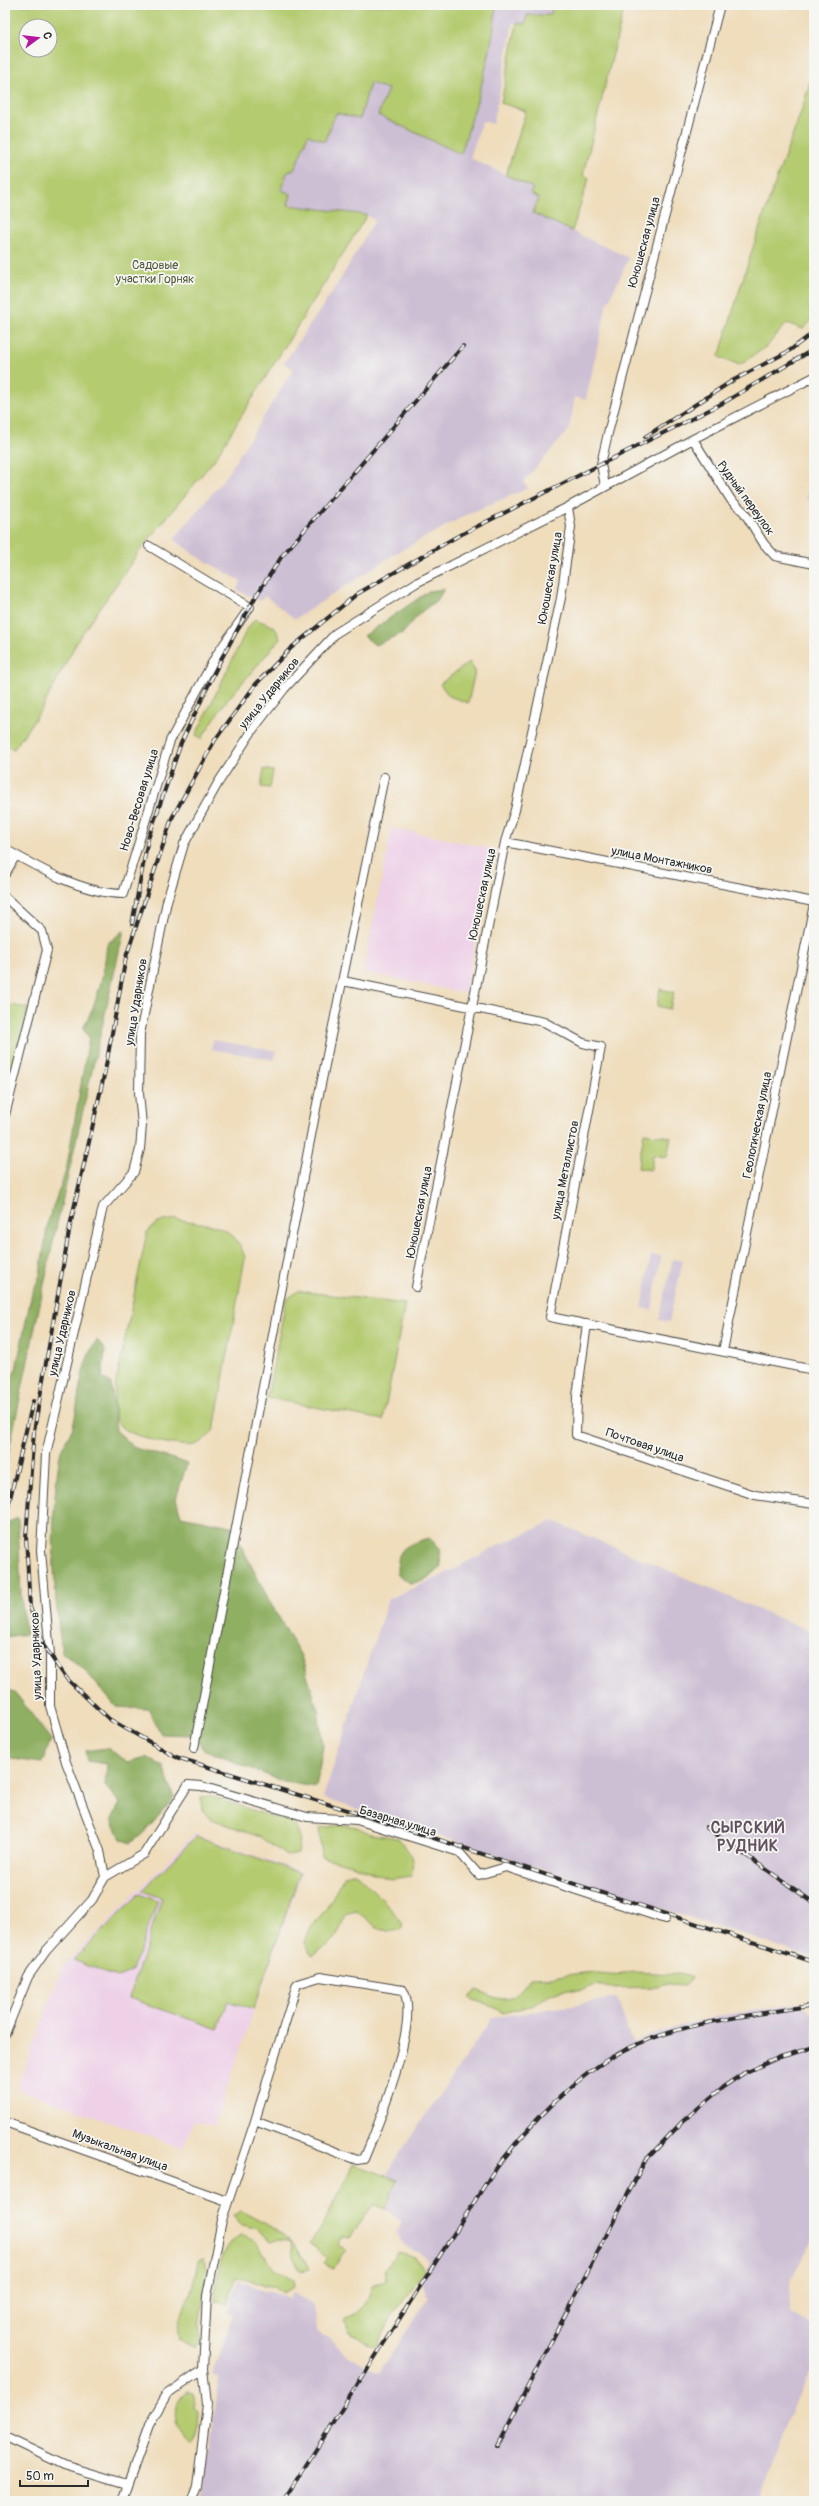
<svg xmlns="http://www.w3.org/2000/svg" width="819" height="2506" font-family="Pangolin,sans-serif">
<rect width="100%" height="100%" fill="#f6f6f2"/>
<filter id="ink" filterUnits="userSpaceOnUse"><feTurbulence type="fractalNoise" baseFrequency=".025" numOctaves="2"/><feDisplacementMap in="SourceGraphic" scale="8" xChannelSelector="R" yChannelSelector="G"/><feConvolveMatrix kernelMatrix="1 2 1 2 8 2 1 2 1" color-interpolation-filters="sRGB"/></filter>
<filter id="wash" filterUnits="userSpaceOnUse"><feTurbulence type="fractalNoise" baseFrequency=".012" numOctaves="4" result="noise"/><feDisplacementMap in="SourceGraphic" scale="16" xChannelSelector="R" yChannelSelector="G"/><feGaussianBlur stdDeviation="0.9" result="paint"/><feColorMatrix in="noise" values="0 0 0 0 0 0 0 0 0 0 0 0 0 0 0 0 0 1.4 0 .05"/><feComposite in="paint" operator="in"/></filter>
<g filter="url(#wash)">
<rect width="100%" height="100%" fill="#efddbc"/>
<!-- built -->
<path fill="#eed0e7" d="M392 828 494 849 465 993 363 972Z
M194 1834 302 1872 214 2126 195 2121 183 2148 17 2089 62 1968Z"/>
<!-- industrial -->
<path fill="#ccbed3" d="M496 5H552L551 15H527L525 25 513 23 493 124 482 121 470 158 533 188 539 198 533 213 629 258 606 307 586 400 575 397 569 430 523 482 528 488 468 514 398 552 295 619 265 596 260 601 237 590 241 581 196 556 174 539 224 479 294 369 284 363 337 285 375 220 367 215 288 205 281 190 287 173 298 158 309 135 325 141 336 113 360 119 369 83 388 89 378 115 461 154 482 81 495 23Z
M814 474V502L807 500 811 476Z
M213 1040 276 1051 274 1060 211 1049Z
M651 1255 661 1256 652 1310 642 1308Z
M673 1259 683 1261 669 1322 659 1320Z
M553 1521 814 1633V1958L323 1798 388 1599 441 1576 497 1546Z
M617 1998 632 2042 680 2026 724 2015 771 2008 799 2004 814 2015V2239L790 2281V2314L814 2325V2365L785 2426 760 2501H198L205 2487 203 2485 220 2377 212 2374 233 2315 227 2313 238 2281 289 2298 292 2292 314 2306 317 2328 322 2335 328 2338 344 2353 379 2373 429 2297 419 2274 429 2260 405 2245 396 2232 402 2222 385 2209 397 2181 386 2177 401 2151 492 2018Z"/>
<!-- green -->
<path fill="#b4cb6f" stroke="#707b4d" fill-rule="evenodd" d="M5 5H496C493 55 475 106 461 154L378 115 388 89 370 83 360 119 336 113 325 141 308 135 295 168 287 173 281 190 291 194 288 205 367 215 214 460 141 549 79 638 41 710 14 749 5 746ZM26 26H50V50H26Z
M552 5H625L583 175 589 178 572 231 533 213 539 198 530 194 533 188 506 175 526 111 501 103 517 23 525 24 527 15H551Z
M814 65V318L803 329 787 323 766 347 740 365 719 357C736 301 753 245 773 189 787 148 805 108 814 65Z
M255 619 275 627 280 639 224 704 201 739 196 735 247 629Z
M469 662 475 671 468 703 449 696 440 684Z
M264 769 273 771 270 788 261 787Z
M660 989 674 992 670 1009 657 1006Z
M5 1004 28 1008 5 1102Z
M644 1133 671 1137 667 1157 653 1155 651 1170 638 1168Z
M176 1219C207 1225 235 1222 245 1258L214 1430C208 1436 202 1443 194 1445 180 1448 130 1437 120 1426 111 1416 115 1401 115 1388L147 1232 158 1222Z
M298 1291 405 1304 383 1420 267 1398 286 1300Z
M209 1796 295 1824 300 1837 298 1854 287 1856 260 1837 212 1819 202 1810 201 1797Z
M344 1825 357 1827 371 1834 398 1838C409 1851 416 1859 411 1876L390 1879 354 1866 322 1857 319 1828Z
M196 1836 300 1873 253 2010 228 2001 218 2029 129 1998 162 1898 142 1891Z
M355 1872 390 1907 403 1925 400 1930C381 1935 371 1922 356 1911L345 1914C339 1937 333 1943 312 1955L305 1943 310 1928 326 1909 345 1875Z
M139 1894 158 1901 132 1971 118 1977 73 1960Z
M632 1972 678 1974 692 1977 686 1985 667 1984 657 1987 611 1988 596 1985 583 1990H566L552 1994 530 2006 503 2013 490 2005 472 2000 469 1997 477 1990C505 2003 511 2004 530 1978 548 1978 564 1975 583 1973 600 1971 616 1978 632 1972Z
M353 2164 397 2180 385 2209 374 2205 350 2237 342 2236 337 2244 346 2250 333 2269 323 2263 327 2258 310 2243 320 2230Z
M240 2211C246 2212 249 2215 254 2218 279 2230 297 2242 309 2269L303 2271 298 2269 290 2242 278 2239 271 2241 256 2229 240 2224 233 2216Z
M241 2235 255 2241 275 2271 285 2273 294 2280 295 2287 283 2293 274 2287 235 2277 228 2303 216 2301C214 2282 221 2243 241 2235Z
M398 2253 414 2257 425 2270 391 2317 377 2345 372 2347 349 2331 345 2318C364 2313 367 2303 372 2285L386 2281 384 2269Z
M202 2259 208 2269 199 2326 201 2338 196 2349 179 2340C174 2323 186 2307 191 2292 194 2282 196 2271 198 2261Z
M189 2392 194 2393 195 2406 199 2410C198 2421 200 2439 191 2445 176 2433 172 2416 178 2399Z"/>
<!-- forest -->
<path fill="#8faf62" stroke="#5d6d46" d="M444 589 438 599 420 613 403 633 375 645 364 636 429 591Z
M124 930 55 1233 5 1469V1389L16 1369 31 1297 40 1275 48 1221 66 1171 89 1038 83 1028C98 1001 104 975 107 944Z
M97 1340 105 1350 102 1378 111 1383 116 1430 135 1448 187 1463 176 1499 181 1516 231 1526 270 1602 301 1656 318 1710 323 1746 316 1787 284 1782 203 1749 193 1735 161 1734 148 1709 116 1707 83 1668 62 1653C53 1588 49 1520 60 1455 62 1444 72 1434 74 1422 80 1395 80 1363 97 1340Z
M18 1518 21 1597 26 1634 5 1637V1539L9 1522Z
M429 1538 439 1547 441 1568 423 1581 410 1583 397 1574C397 1546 405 1546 429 1538Z
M5 1686 17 1695 51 1740 42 1763 13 1759 5 1753Z
M107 1748 128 1762 146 1757 163 1766 174 1798C160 1813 149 1831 131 1843L121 1839 112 1819 120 1803 105 1786 107 1764 87 1761 85 1751Z"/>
</g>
<g filter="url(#ink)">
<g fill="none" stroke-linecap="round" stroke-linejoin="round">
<defs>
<path id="minor" d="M693 439 731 500 744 512 764 544 775 556 814 564
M605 486 601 464 608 433 720 5
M505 842 814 902
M5 849C40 869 82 893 123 894L170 741 217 654 250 607 149 546
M5 874 16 855
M5 897 42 931 47 950 5 1115
M343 981 544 1022 583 1043 601 1047 550 1317 814 1370
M416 1287 505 842 515 810 561 598 571 527 568 507
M587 1324 577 1396 576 1435 755 1495 814 1504
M723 1351 814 904
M194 1748 317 1104 384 777
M105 1877 144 1854 188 1785 201 1786 307 1817 357 1820 459 1852 479 1875 506 1867 665 1919
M5 2034 28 1977 46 1951 92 1900 105 1877 100 1851 66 1762 50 1706V1655L41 1551 46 1454 103 1207 134 1172 140 1149 142 1125 139 1093 140 1034 167 901 184 844 218 783 254 728 285 688 336 633 416 583 568 507 693 439 814 377
M5 2122 227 2201
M5 2437 64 2465 127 2484
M122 2501 149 2425 167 2394 203 2369
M192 2501 197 2487 207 2404 203 2369 207 2296 222 2220 255 2121 297 1984 320 1977 403 1990C421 2020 378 2126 364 2159L357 2160 255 2121"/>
</defs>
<!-- minor casing -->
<use href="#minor" stroke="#484641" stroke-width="10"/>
<!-- minor -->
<use href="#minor" stroke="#fff" stroke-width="8"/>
<defs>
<path id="rail" d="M814 349 723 403 456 537 357 594 291 648 256 684 215 740 172 818 126 957 105 1071 70 1226 34 1431 26 1537 30 1607 43 1645 67 1679 109 1719 176 1757 360 1814 814 1962
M645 437 732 381 789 351 814 332
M132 924 148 839 181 743 219 663 256 596 282 556 463 346
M5 1520 33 1401
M706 1827 814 1903
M497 2446 645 2161 683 2121 723 2087 744 2073 780 2057 814 2047
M283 2501 492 2174C524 2130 576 2074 625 2050 680 2022 754 2015 814 2005"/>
</defs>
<!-- rail casing -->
<use href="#rail" stroke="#2b2b2b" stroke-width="4"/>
<!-- rail -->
<use href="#rail" stroke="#f6f6f2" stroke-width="2.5" stroke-dasharray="8" stroke-linecap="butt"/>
</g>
</g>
<g text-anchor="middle" stroke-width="3.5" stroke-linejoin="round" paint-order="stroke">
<!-- street labels -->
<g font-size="12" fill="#2b2b2b" stroke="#f6f6f2">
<text transform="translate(644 242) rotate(-75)" y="4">Юношеская улица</text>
<text transform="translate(746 498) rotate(54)" y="4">Рудный переулок</text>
<text transform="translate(550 578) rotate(-80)" y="4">Юношеская улица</text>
<text transform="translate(269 693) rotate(-51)" y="4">улица Ударников</text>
<text transform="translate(139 800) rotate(-73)" y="4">Ново-Весовая улица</text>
<text transform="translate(662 860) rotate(11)" y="4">улица Монтажников</text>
<text transform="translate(482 894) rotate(-78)" y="4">Юношеская улица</text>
<text transform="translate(136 1002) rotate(-81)" y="4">улица Ударников</text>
<text transform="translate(757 1125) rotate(-79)" y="4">Геологическая улица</text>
<text transform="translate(565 1170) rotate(-79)" y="4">улица Металлистов</text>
<text transform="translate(419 1212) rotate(-79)" y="4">Юношеская улица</text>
<text transform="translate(62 1333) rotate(-77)" y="4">улица Ударников</text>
<text transform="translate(645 1445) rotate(19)" y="4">Почтовая улица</text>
<text transform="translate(36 1656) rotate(-92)" y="4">улица Ударников</text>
<text transform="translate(398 1821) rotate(17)" y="4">Базарная улица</text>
<text transform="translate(120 2150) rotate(20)" y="4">Музыкальная улица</text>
</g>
<!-- park labels -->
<g font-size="12" fill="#545b3f" stroke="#f6f6f2">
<text x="155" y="269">Садовые<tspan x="155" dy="14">участки Горняк</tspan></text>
</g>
<!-- district labels -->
<g font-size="16" font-weight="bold" letter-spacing="1" fill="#625261" stroke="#f6f6f2">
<text x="748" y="1833">СЫРСКИЙ<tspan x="748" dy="18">РУДНИК</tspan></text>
</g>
</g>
<!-- margin -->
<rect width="819" height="2506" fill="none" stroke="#f6f6f2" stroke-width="20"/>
<!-- north arrow -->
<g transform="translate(38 38) rotate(75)"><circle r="19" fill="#f6f6f2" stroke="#a5a5a2"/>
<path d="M0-3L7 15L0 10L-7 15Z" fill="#b5179e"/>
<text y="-6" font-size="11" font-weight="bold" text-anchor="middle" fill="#2b2b2b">С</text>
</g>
<!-- scale -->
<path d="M20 2480v6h68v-6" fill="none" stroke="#2b2b2b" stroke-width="2"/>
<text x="26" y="2480" font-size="12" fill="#2b2b2b" stroke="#f6f6f2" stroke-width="3" paint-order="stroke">50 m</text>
</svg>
